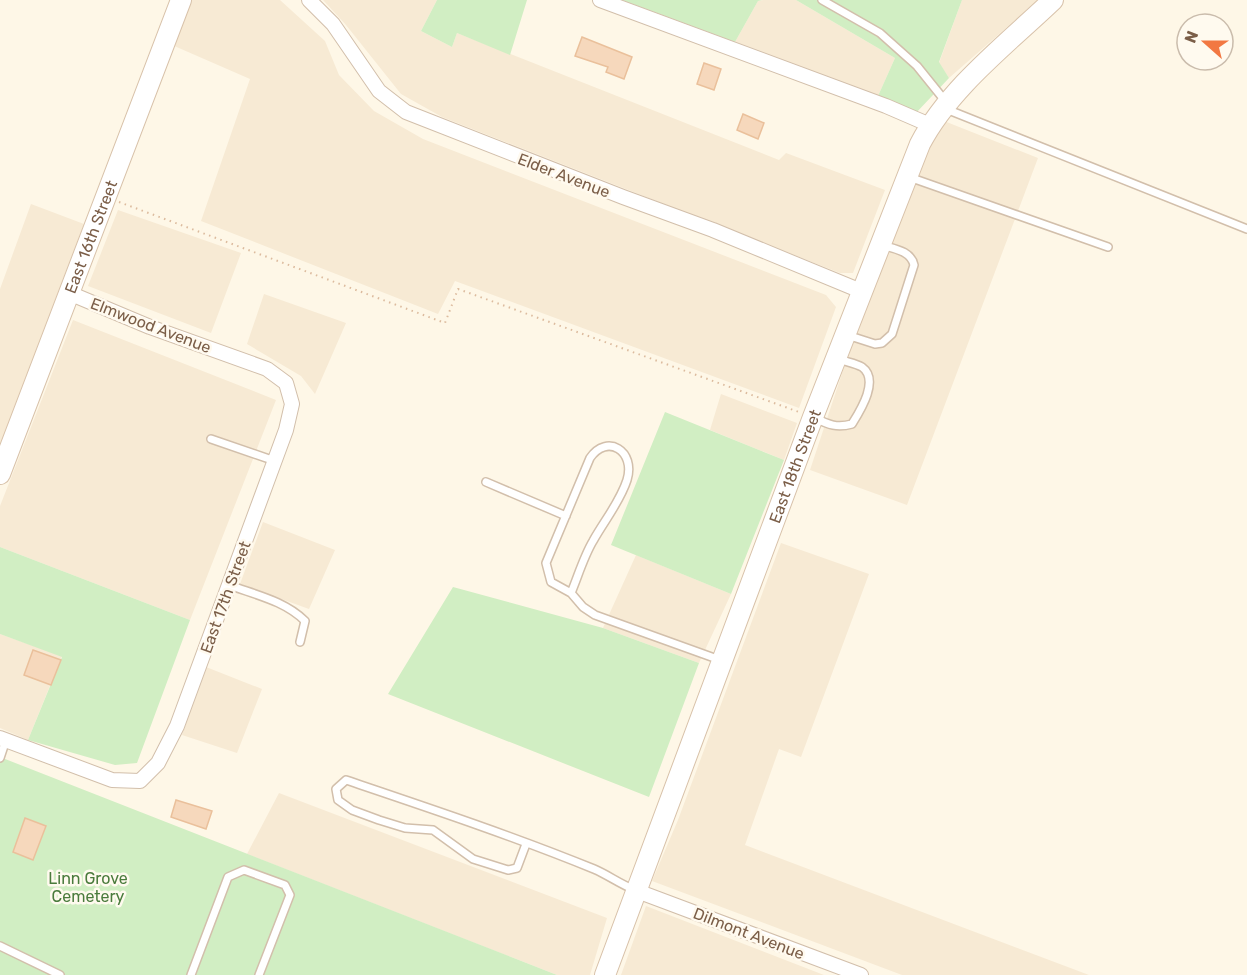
<svg xmlns="http://www.w3.org/2000/svg" width="1247" height="975" font-family="Rubik,sans-serif">
<rect width="100%" height="100%" fill="#fef7e7"/>
<!-- residential -->
<path fill="#f7ead4" d="M190 0H280L325 41 339 75 374 111 423 139 826 295 836 307 799 408 455 281 438 314 201 221 250 79 172 45Z
M323 0H437L421 31 452 47 457 33 779 160 786 153 885 190 853 273H840L442 117 401 94 346 25Z
M763 0H796L895 58 878 96 735 42 758 1Z
M962 0H1038L949 78 939 63Z
M944 121 1038 158 907 505 810 470 867 298 926 144Z
M31 204 84 224 0 445V289Z
M118 210 241 253 211 333 88 286Z
M264 294 346 323 315 394 301 376 247 344Z
M73 320 276 400 190 620 0 547V506Z
M721 394 797 423 784 460 710 430Z
M263 522 335 550 309 609 240 584Z
M781 543 869 574 801 757 779 749 745 845 1089 975H902L652 881 678 820Z
M636 555 731 594 699 663 603 628Z
M0 634 62 656 28 740 0 728Z
M206 667 262 689 237 753 182 735Z
M279 793 607 918 590 975H557L247 854Z
M646 906 824 975H621Z"/>
<!-- green -->
<path fill="#d1eec3" d="M437 0H527L510 55 457 33 452 47 421 31Z
M622 0H762L758 1 735 42Z
M796 0H962L939 62 949 78 915 114 878 96 895 58Z
M665 412 784 460 731 594 611 545Z
M0 547 190 620 137 763 115 765 28 740 62 657 0 634Z
M453 587 603 628 699 663 649 797 388 694Z
M0 757 557 975H0Z"/>
<!-- building -->
<path fill="#f6d8bc" stroke="#eac09b" stroke-width="1.5" d="M582 37 632 57 624 79 606 72 608 67 575 56Z
M704 63 721 69 714 90 697 84Z
M743 114 764 123 758 139 737 130Z
M33 650 61 660 51 685 24 675Z
M176 800 212 811 206 829 171 817Z
M25 818 46 826 33 860 13 852Z"/>
<g fill="none" stroke-linecap="round" stroke-linejoin="round">
<defs>
<path id="lane" d="M822 0 880 33 917 66 946 102
M946 109 1247 229
M909 177 1108 247
M847 335 875 344 882 343 892 334 914 265C911 251 895 249 882 245
M815 418C829 425 837 428 852 424 860 411 880 380 862 367 855 363 846 362 839 359
M211 439 275 461
M486 482 566 516
M229 585C256 595 285 601 305 621L300 642
M571 593 551 582 546 563 590 458C607 433 636 451 627 480 620 502 604 521 593 541 584 556 578 576 571 593L583 607 595 615 720 660
M0 758 6 740
M526 844 517 868 508 870 473 859 433 830 405 828 379 820 352 810 338 800 336 789 346 780C429 808 513 836 594 869 608 875 620 884 635 890
M0 946 60 975
M191 975 228 877 244 870 285 885 290 895 259 975"/>
<path id="street" d="M309 0 333 24 379 91 406 112 623 197 713 230 861 291
M600 0 886 106 930 125
M0 738 112 780 140 781 158 763 177 726 286 430 292 404 286 383 267 369 150 327 69 293
M637 891 861 975"/>
<g id="secondary">
<path id="s1" d="M0 474 181 0"/>
<path id="s2" d="M605 975 813 417 920 144C949 88 1008 43 1053 0"/>
</g>
</defs>
<!-- lane casing -->
<use href="#lane" stroke="#d2bfab" stroke-width="10"/>
<!-- street casing -->
<use href="#street" stroke="#d2bfab" stroke-width="16"/>
<!-- secondary casing -->
<use href="#secondary" stroke="#d8c2aa" stroke-width="22"/>
<!-- path -->
<path stroke="#dcbb9e" stroke-width="2" stroke-dasharray="1.5 4.5" stroke-linecap="butt" d="M119 202 445 323 458 289 799 412"/>
<!-- lane -->
<use href="#lane" stroke="#fff" stroke-width="7"/>
<!-- street -->
<use href="#street" stroke="#fff" stroke-width="14"/>
<!-- secondary -->
<use href="#secondary" stroke="#fff" stroke-width="20"/>
</g>
<g text-anchor="middle" stroke-width="5" stroke-linejoin="round" paint-order="stroke">
<!-- street labels -->
<g font-size="16" fill="#7b5e48" stroke="#fffaef">
<text transform="translate(564 175) rotate(21)" y="6">Elder Avenue</text>
<text dy="6" stroke="none"><textPath href="#s1" startOffset="254">East 16th Street</textPath></text>
<text transform="translate(151 325) rotate(21)" y="6">Elmwood Avenue</text>
<text dy="6" stroke="none"><textPath href="#s2" startOffset="543">East 18th Street</textPath></text>
<text transform="translate(225 597) rotate(-70)" y="6">East 17th Street</text>
<text transform="translate(749 933) rotate(21)" y="6">Dilmont Avenue</text>
</g>
<!-- park labels -->
<g font-size="16" fill="#4a7b3c" stroke="#fffaef">
<text x="88" y="884">Linn Grove<tspan x="88" dy="18">Cemetery</tspan></text>
</g>
</g>
<!-- north arrow -->
<g transform="translate(1205 42) rotate(291)"><circle r="28" fill="#fffaef" stroke="#cabcac" stroke-width="1.5"/>
<path d="M0-4.5L10 22L0 15L-10 22Z" fill="#f27842"/>
<text y="-9" font-size="16" font-weight="bold" text-anchor="middle" fill="#7b5e48">N</text>
</g>
</svg>
